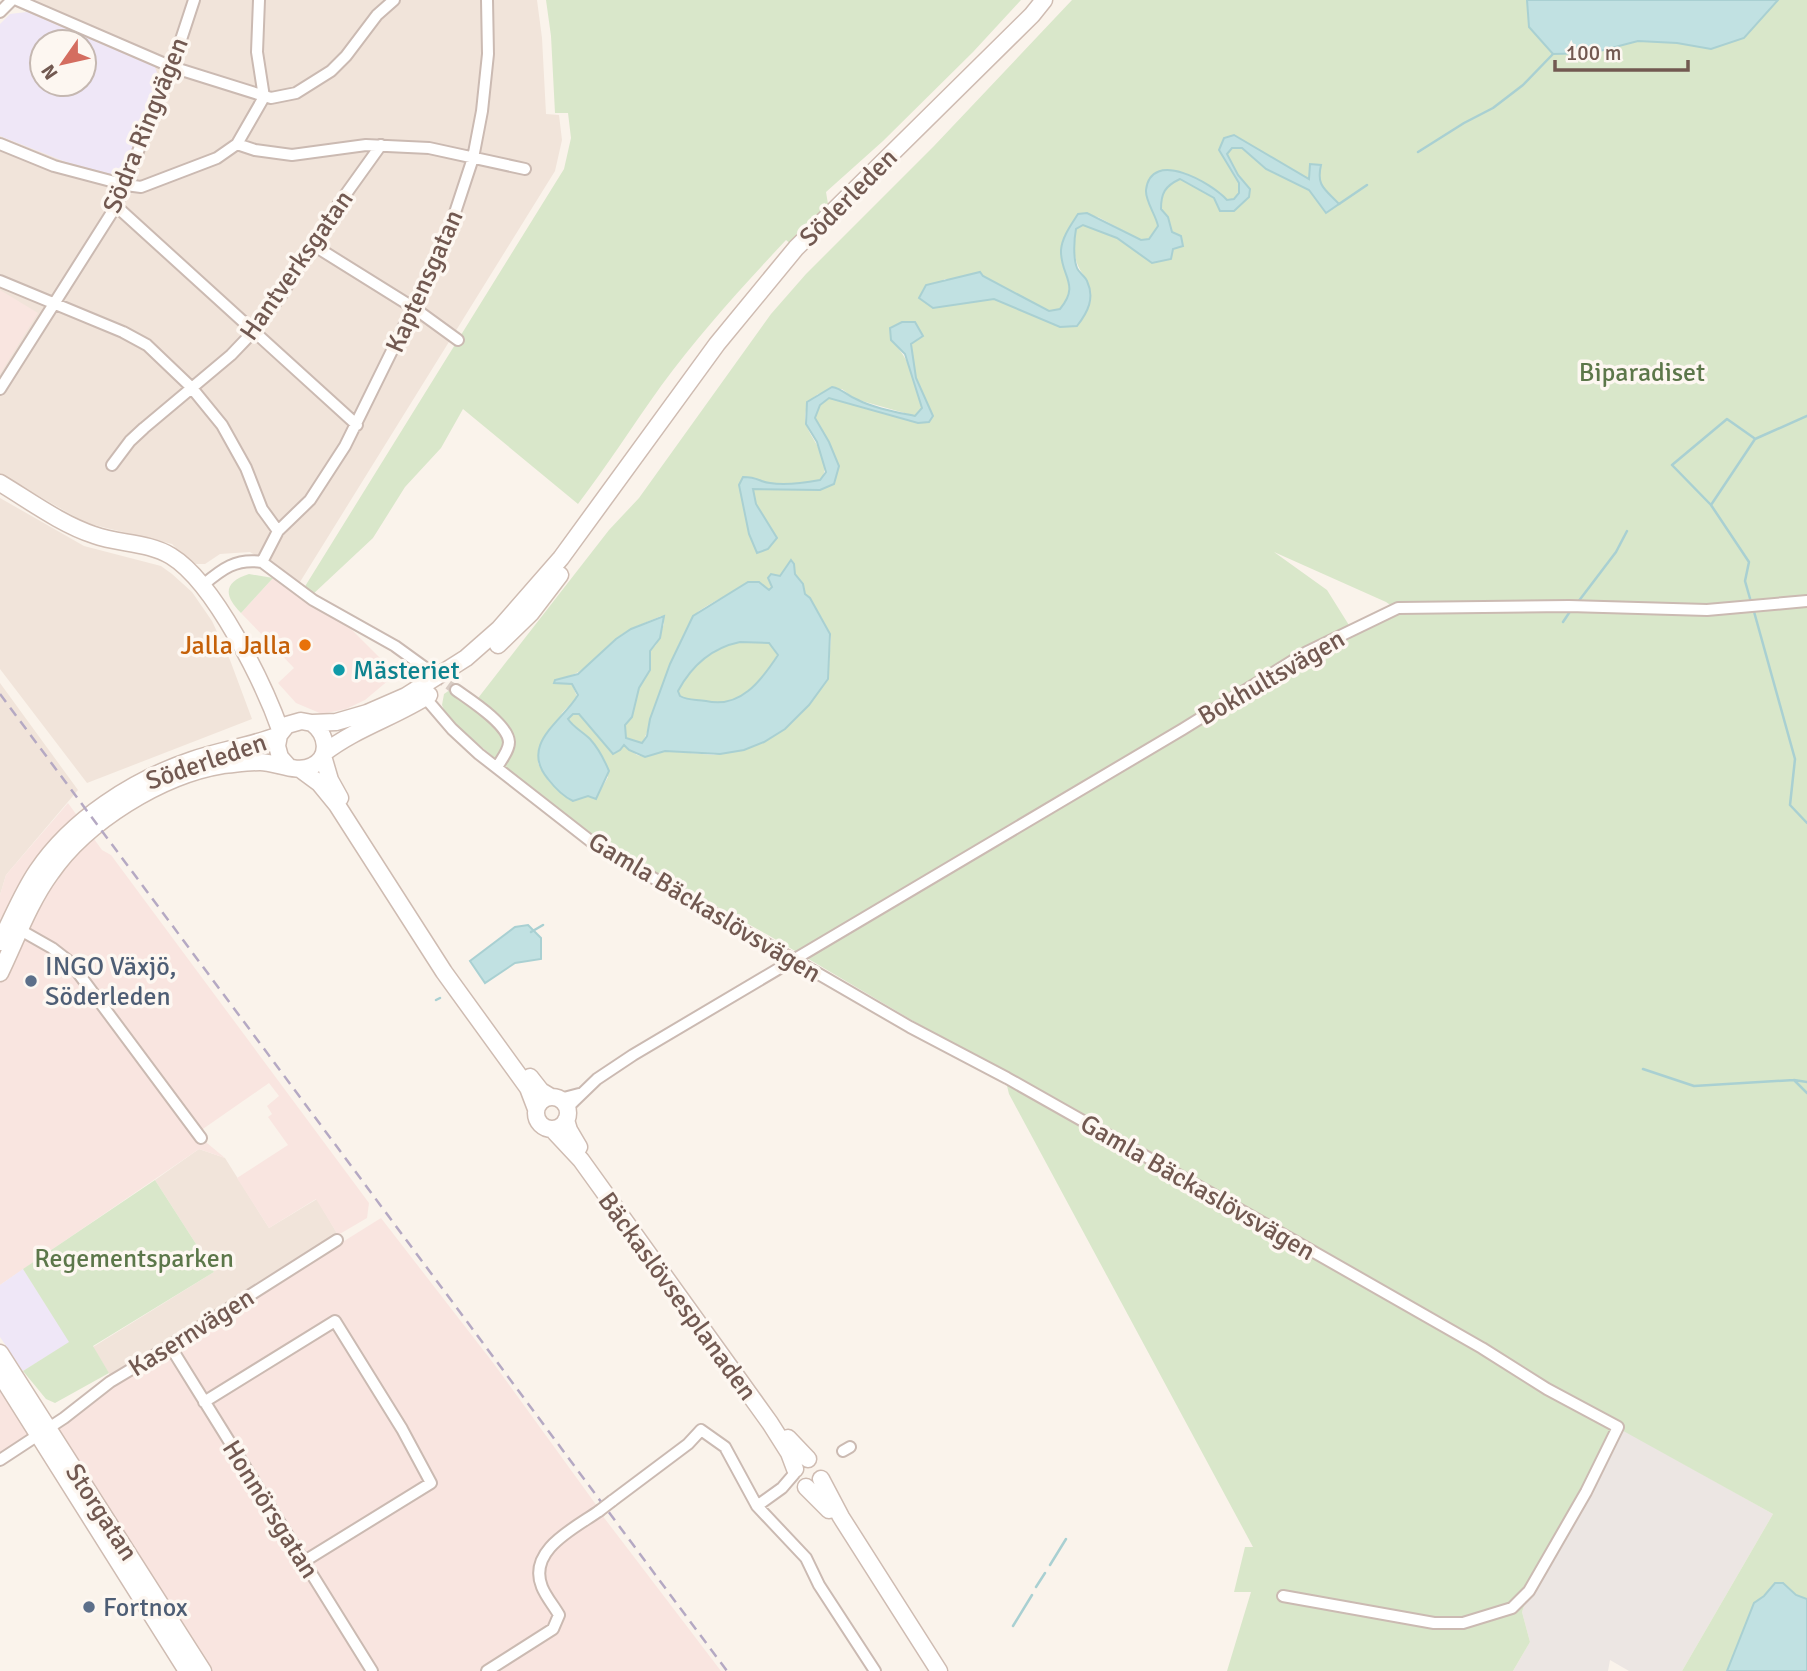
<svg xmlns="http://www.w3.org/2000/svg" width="1807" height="1671" font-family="Signika,sans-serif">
<rect width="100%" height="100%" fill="#faf3eb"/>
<!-- residential -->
<path fill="#f1e4da" d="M9 0H537L542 38 546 114 559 115 562 140 555 171 295 590 261 559 250 552 220 554 205 564H191L172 544 86 523 0 474V136L66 162 155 67 27 12Z
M0 498 84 546 161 566 172 574 192 592 212 621 230 660 252 719 87 783 0 669Z
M0 683 78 790 6 875 0 895Z
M199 1149 225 1158 269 1228 317 1199 338 1235 113 1380 93 1347 214 1272 155 1180Z"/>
<!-- commercial -->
<path fill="#f9e5e0" d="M0 290 38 313 0 374Z
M273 578 349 627 396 674 365 700 346 709 322 714 296 703 278 683 294 668 241 613Z
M68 803 102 850 111 855 369 1203 367 1218 338 1235 316 1199 269 1228 237 1178 288 1145 268 1117 272 1114 267 1106 279 1096 269 1083 200 1131 201 1138 225 1158 199 1149 0 1285V895L6 875Z
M381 1218 494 1364 597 1506 569 1533 602 1515 721 1671H203L49 1429 300 1264 341 1243Z
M0 1374 39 1435 0 1460Z"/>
<!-- industrial -->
<path fill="#ece6e3" d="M1618 1427 1773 1514 1682 1671H1629L1610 1660 1608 1671H1513L1530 1642 1522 1612 1529 1591Z"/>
<!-- education -->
<path fill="#efe7f7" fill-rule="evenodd" d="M27 12 155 67 160 81 124 171 111 174 66 162 0 136V24L10 14ZM84 42V84H42V42Z
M23 1269 70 1342 23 1371 0 1337V1285Z"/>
<!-- green -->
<path fill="#d9e7ca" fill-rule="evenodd" d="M546 0H1021L973 52 883 141 826 192 830 216 796 248 786 240C742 287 699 334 661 386 633 425 607 466 578 504L463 409 441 448 405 487 373 538 311 596 304 588 564 169 571 138 568 113H555L551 36Z
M1072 0H1527L1529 27 1553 54 1592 53 1638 41 1677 43 1712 49 1744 38 1778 0H1807V1599L1796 1595 1783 1583H1775L1764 1596 1754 1603 1727 1671H1682L1773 1514 1618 1428 1529 1591 1522 1612 1530 1642 1513 1671H1227L1251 1592H1234L1245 1547H1253L1009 1094 1003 1069 942 1038 768 935 649 869 598 834 593 843 461 729 445 712 442 705 444 694 457 685 475 702 609 530 639 498 771 314 806 274 934 146ZM1234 135 1310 180 1320 165C1316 186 1324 189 1339 203L1326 212 1309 190 1266 169 1242 148H1231L1227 153 1238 175 1250 189C1242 206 1239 211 1220 211L1215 198 1180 179C1165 186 1161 192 1161 209L1168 217 1172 232 1152 263 1117 238 1083 225 1076 229C1072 247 1074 265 1086 278L1060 327 994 299 933 308 944 279H956L980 272 983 276 1049 311 1060 309C1077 289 1067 275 1061 252L1078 214 1098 217 1141 240 1149 239 1158 226C1153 201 1137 194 1158 172L1220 192 1227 200 1234 199 1239 193V183L1219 150 1224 138ZM922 336 910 344 916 378 933 416 929 422 918 423 829 398 820 405 815 418 829 442 834 484 820 490 753 489 756 504 777 538 739 485 802 483 821 480C833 459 813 444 806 424 804 418 806 409 808 402L818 394 842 389 855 399 915 416 922 408C915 381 911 360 891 340ZM1274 552 1386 602 1396 609 1352 630 1327 590ZM787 565H794L795 574 803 584 805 594 824 622 831 637 828 679 801 714 785 729 764 742 744 750 714 755 665 751 645 757 637 755 623 745 616 752 610 751 579 714H573L568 720 608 777 596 798C566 790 553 796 538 763L562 713 577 697 572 684 554 683 555 680C587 674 594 658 617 638 630 627 646 623 661 616L664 624 656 645 650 651V670L639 688 632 717 625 725 626 738 642 743C646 738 658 702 660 693 664 677 687 620 699 611 716 599 737 591 756 581L768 590 772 585 768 578 780 576Z
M249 574 273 578 241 613C223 595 224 582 249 574Z
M740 642 769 643 778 654C762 680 740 710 706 701 696 699 689 701 679 696L678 691C692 665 711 648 740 642Z
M155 1180 214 1272 93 1346 109 1373 55 1403 46 1399 23 1371 69 1342 23 1269Z"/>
<!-- water -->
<path fill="#c1e1e2" stroke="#a9d0d2" stroke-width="2" fill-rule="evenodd" d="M1527 0H1778L1744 38 1711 49 1677 43 1638 41 1592 53 1553 54 1529 27Z
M1234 135 1309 179 1310 164 1321 165C1316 186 1325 189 1339 204L1326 213 1309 190 1266 169 1242 148H1232L1227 154 1238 175 1250 189 1249 197 1234 211H1220L1214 198 1180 179C1165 186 1161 193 1161 209L1168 217 1172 232 1181 236 1183 246 1173 249 1171 259 1152 263 1117 238 1083 225 1076 229C1074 239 1073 258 1077 268 1079 273 1085 276 1087 281 1095 298 1088 312 1077 326L1060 327 994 299 933 308 919 298 926 285 980 272 983 276 1049 311 1060 309C1081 284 1060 276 1061 250 1062 237 1071 225 1078 214L1087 213 1141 240 1149 239 1158 226C1156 215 1145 201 1146 190 1151 148 1212 183 1227 200L1234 199 1239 193V183L1219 150 1224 138Z
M902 322H915L923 336 911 344 916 378 933 416 929 422 918 423 829 398 820 405 815 418 829 442 839 466 834 484 820 490 753 489 756 504 777 538 768 549 757 553 749 534 739 485 743 477C759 477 759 482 770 483 786 486 804 483 820 480L826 472 817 442 806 424 807 402 832 387C843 389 846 395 856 399 873 408 896 412 915 416L922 408 905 354 891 340 890 328Z
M791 560 794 564 795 574 803 584 805 594 810 598 830 634 828 679 809 705 785 729 764 742 744 750 720 754 665 751 645 757 629 750 624 745 620 750 613 754 579 714H573L568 719C573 727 583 732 590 739 599 749 604 759 609 771L596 799 588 796 573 801C562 796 555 788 548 779 519 744 562 722 578 695L572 684 554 683 555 680 578 674 616 639 631 629 664 616 660 638 650 651V670L639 688 632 717 625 725 626 738 642 743 647 736 650 719 670 664 693 616 748 582H759L769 590 772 587 768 578 771 574 780 576ZM740 642 769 643 778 655C761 681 740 709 706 701 696 699 689 701 680 696L678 691C692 665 711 648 740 642Z
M528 925 541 938V959L515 963 485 983 470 961 515 927Z
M1775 1583H1783L1796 1595 1807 1599V1671H1727L1754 1603 1764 1596Z"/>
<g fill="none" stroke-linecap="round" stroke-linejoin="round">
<!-- stream -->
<path stroke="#a9d0d2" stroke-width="2.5" d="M1418 152 1464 123 1493 108 1523 85 1553 54
M1339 204 1367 185
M1711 505 1672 465 1727 419 1754 438
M1578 602 1616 552 1627 531
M1751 602 1745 581 1749 562 1711 505 1755 439 1807 416
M1753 608 1795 759 1790 805 1807 823
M1563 622 1571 610
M531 932 543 925
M436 1000 440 998
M1643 1069 1694 1086 1794 1080
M1807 1082 1794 1080 1807 1093
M1050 1565 1066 1539
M1036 1587 1045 1573
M1013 1626 1032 1595"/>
<!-- street-tunnel -->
<path stroke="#d8ccc4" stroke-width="10" stroke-dasharray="10 5" stroke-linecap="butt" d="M424 667 456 690"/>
<defs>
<path id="street" d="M17 0 172 67 271 98 296 93 331 71 346 56 377 15 394 0
M259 0 257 52 264 97
M0 12 12 0
M0 144 54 166 126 185 141 187 217 158 237 144 264 97
M237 144 255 150 292 155 366 145 429 148 525 169
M116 206 357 425
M313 245 414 308 458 340
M0 281 123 332 147 345 191 387 222 425 246 468 262 509 278 531
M0 389 116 206 172 67 194 0
M112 465 130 441 144 428 231 355 253 332 280 297 338 205 381 145
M262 562 278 531 310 500 345 446 445 243 473 158 482 111 488 54 487 0
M262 562 313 600 395 646 424 667
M203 585C222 569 236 558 262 562
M456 690C470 700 508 724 509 742 509 751 501 760 497 767
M422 694 452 729 479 754 593 843 910 1027 1007 1078 1214 1195 1482 1348 1547 1389 1618 1427 1586 1492 1529 1591 1512 1608 1463 1623H1434L1283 1596
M15 927 52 948 70 962 201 1138
M560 1099 579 1094
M567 1108 597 1079 633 1055 1183 729 1307 652 1398 608 1569 606 1707 610 1807 601
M170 1346 372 1671
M204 1402 335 1321 402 1429 431 1483 303 1562
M843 1451 850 1447
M0 1460 64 1418 110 1382 170 1346 337 1240
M612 1501 688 1444 701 1430 725 1447 757 1506 806 1558 819 1585 875 1671
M757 1506 782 1488 794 1474
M487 1671 553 1629 559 1615C554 1606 546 1597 542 1587 527 1550 575 1528 599 1511"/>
<path id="secondary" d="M0 483C30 501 61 524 94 535 119 544 148 542 171 556 215 583 264 684 281 732
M498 645 531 613 560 575
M324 753C356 728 395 717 429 695
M323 756 330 780 340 798
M288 766 280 757 277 746 279 735 287 725 301 721 312 723 336 722 367 713 406 696 466 658 499 629 561 558 717 344 796 248 1032 15 1044 0
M300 769 319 783 337 805 444 972 528 1088 536 1109
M0 942C12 919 22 893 37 871 72 819 133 780 192 760 221 750 251 746 279 735
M0 973C16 940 29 903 51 873 86 822 161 775 223 765 235 764 248 762 260 762 276 762 297 774 312 766 331 757 327 734 312 723
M530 1077 541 1091 551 1097
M536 1113a16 16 0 1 1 32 0a16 16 0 1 1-32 0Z
M566 1120 569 1130 579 1147
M552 1129 581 1160 770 1423 789 1453 795 1469
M0 1353 203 1671
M0 1374 187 1671
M788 1438 808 1459
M821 1479 841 1517 939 1671
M806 1487 829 1510"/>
</defs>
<!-- street casing -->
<use href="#street" stroke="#cbbab2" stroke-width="14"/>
<!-- secondary casing -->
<use href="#secondary" stroke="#cfbcb2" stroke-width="19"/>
<!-- street -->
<use href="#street" stroke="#fff" stroke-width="10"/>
<!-- secondary -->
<use href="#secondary" stroke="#fff" stroke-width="16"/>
<!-- rail -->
<path stroke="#b5a9c3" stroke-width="2.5" stroke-dasharray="10 7" stroke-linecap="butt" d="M0 694 727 1671"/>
<defs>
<path id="street-bridge" d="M599 1511 612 1501"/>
</defs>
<!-- street-bridge casing -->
<use href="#street-bridge" stroke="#cbbab2" stroke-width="14" stroke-linecap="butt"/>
<!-- street-bridge -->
<use href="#street-bridge" stroke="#fff" stroke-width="10"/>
</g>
<!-- markers -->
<circle fill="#e8710a" stroke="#fdf7f1" stroke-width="2.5" cx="305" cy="645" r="7"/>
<circle fill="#0f9aa8" stroke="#fdf7f1" stroke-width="2.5" cx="339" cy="670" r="7"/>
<g fill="#5c6f8a" stroke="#fdf7f1" stroke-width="2.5">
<circle cx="31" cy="981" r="7"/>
<circle cx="89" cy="1607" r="7"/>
</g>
<g text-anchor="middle" stroke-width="7" stroke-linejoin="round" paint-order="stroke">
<!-- street labels -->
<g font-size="26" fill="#725951" stroke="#fdf7f1">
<text transform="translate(145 125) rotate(-68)" y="9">Södra Ringvägen</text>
<text transform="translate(848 197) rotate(-45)" y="9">Söderleden</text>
<text transform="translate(296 265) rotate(-55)" y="9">Hantverksgatan</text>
<text transform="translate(424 281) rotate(-66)" y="9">Kaptensgatan</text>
<text transform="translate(1271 677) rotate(-30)" y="9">Bokhultsvägen</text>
<text transform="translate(206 761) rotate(-19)" y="9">Söderleden</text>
<text transform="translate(705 907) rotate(31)" y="9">Gamla Bäckaslövsvägen</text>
<text transform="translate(1198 1187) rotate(30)" y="9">Gamla Bäckaslövsvägen</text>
<text transform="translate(678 1296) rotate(54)" y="9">Bäckaslövsesplanaden</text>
<text transform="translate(191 1332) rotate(-32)" y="9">Kasernvägen</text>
<text transform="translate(271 1509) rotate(58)" y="9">Honnörsgatan</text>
<text transform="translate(102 1512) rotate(57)" y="9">Storgatan</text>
</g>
<!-- park labels -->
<g font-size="26" fill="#5c774a" stroke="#fdf7f1">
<text x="1642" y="381">Biparadiset</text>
<text x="134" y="1267">Regementsparken</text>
</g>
<!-- food labels -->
<g font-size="26" fill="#c56008" stroke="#fdf7f1" text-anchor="end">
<text x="291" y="654">Jalla Jalla</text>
</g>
<!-- culture labels -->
<g font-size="26" fill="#0d838f" stroke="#fdf7f1" text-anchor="start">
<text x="353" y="679">Mästeriet</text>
</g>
<!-- service labels -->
<g font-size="26" fill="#4e5e75" stroke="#fdf7f1" text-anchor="start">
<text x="45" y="975">INGO Växjö,<tspan x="45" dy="30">Söderleden</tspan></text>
<text x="103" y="1616">Fortnox</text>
</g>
</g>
<!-- north arrow -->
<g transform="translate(63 63) rotate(236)"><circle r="33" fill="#fdf7f1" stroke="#c5b8b1" stroke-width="2"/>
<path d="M0-5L12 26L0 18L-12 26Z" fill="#d46d60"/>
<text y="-10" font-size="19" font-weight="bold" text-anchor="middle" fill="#725951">N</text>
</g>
<!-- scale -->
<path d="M1555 60v10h133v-10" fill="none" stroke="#725951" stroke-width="3.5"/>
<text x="1566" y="60" font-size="21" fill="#725951" stroke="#fdf7f1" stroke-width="5" paint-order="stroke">100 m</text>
</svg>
